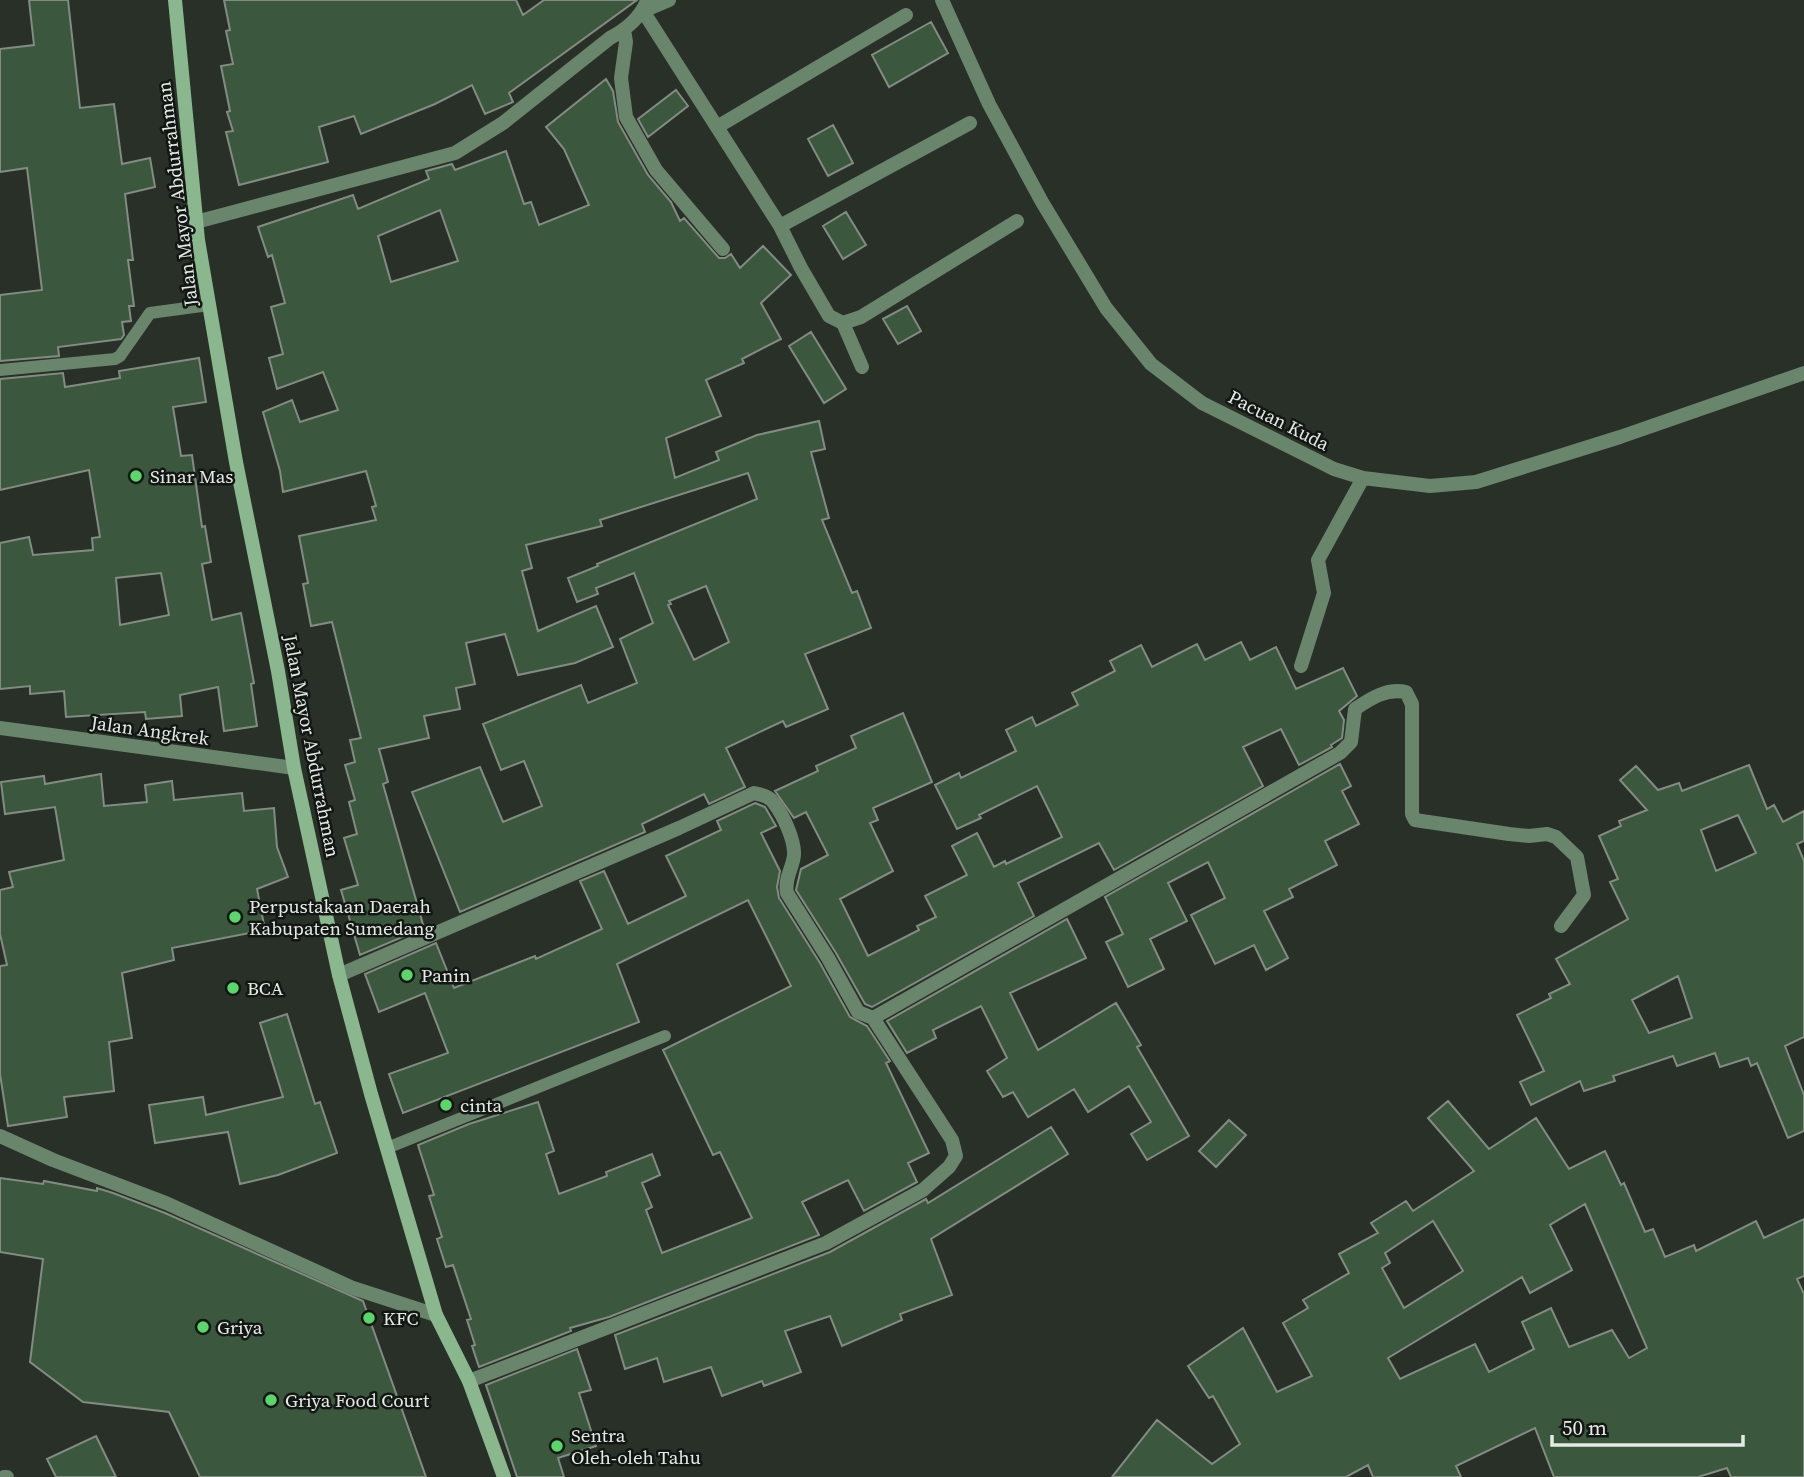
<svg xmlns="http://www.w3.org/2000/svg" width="1804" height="1477" font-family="'Source Serif 4',serif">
<rect width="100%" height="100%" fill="#283028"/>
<!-- building -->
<path fill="#3b573d" stroke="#828c82" stroke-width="2" fill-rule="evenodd" d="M29 0H68L80 108 114 104 122 164 150 158 155 187 125 194 133 260H128L134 306H129L131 321 122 322 124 335 121 339 58 347 59 356 0 361V295L42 290 27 168 0 172V49L34 45Z
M224 0H516L523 15 544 0H637L509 93 513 102 485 114 472 85 435 104 361 134 354 116 319 127 328 162 239 185 226 132 233 131 227 112 230 111 221 66 233 64 226 31 230 30Z
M931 22 948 53 889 87 872 55Z
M606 79 613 91 618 122 648 175 671 202 680 221 684 218 719 258H725L731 254 740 268 763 246 791 275 761 303 781 339 742 359 744 363 706 380 721 416 666 438 675 478 719 460 716 452 757 435 819 421 825 449 811 452 829 518 822 520 852 593 857 591 871 628 805 654 828 709 786 727 783 721 726 748 745 787 709 804 704 794 642 824 645 832 460 912 412 792 480 767 503 822 542 806 524 761 501 770 483 724 581 685 588 703 637 683 620 639 653 623 634 573 596 588 598 594 577 602 568 578 598 566 597 564 757 499 748 473 600 520 602 526 526 545 532 568 522 571 538 631 596 606 613 647 575 663 518 675 505 634 466 643 475 684 456 688 460 709 424 716 429 738 379 749 388 782 383 784 424 928 360 955 341 890 358 885 344 838 357 834 349 802 355 800 345 765 355 762 350 740 361 738 332 622 311 626 303 584 308 583 299 536 376 520 372 507 376 506 366 471 283 492 280 471 263 412 292 400 300 422 338 410 323 372 277 389 269 358 283 354 271 307 285 303 272 255 268 257 258 227 353 195 358 209 429 179 426 171 452 164 455 170 506 151 524 204 531 202 539 225 589 205 564 149 546 127ZM440 210 458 261 391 282 378 236ZM706 586 729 642 694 660 668 605 671 604 669 601Z
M676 90 688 106 648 137 638 119Z
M833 125 853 163 828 176 808 139Z
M846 212 866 245 843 259 823 226Z
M907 306 921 331 898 344 883 319Z
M811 332 846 389 824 403 789 346Z
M199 358 206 402 173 407 181 456 192 455 202 527 205 526 211 562 202 564 212 620 241 613 254 683 251 684 257 726 224 731 218 687 180 695 182 716 146 719 145 712 66 717 64 691 30 694V686L0 689V543L29 537 33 555 93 550 92 538 100 537 89 470 0 490V379L63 373 65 387 120 378 119 371ZM161 573 169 615 120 625 116 578Z
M1241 642 1250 660 1276 647 1296 689 1343 668 1357 696 1339 711 1344 720 1342 738 1331 745 1332 747 1299 765 1281 729 1243 747 1263 786 1114 870 1099 843 1018 883 1034 916 872 1007 865 1004 836 953 796 890 801 869 828 855 806 812 794 818 775 791 818 771 816 766 856 748 851 736 903 713 932 782 873 808 878 820 870 823 893 871 840 899 868 956 919 930 917 926 936 917 925 896 967 875 952 846 977 833 994 867 1005 861 1006 864 1062 837 1037 786 979 815 981 818 957 829 935 785 959 773 961 778 1016 751 1006 730 1032 717 1036 726 1078 705 1072 693 1115 671 1110 661 1141 645 1152 667 1197 644 1205 660Z
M1340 764 1351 786 1342 791 1359 824 1325 841 1337 865 1289 889 1293 897 1264 911 1288 958 1266 970 1254 945 1215 964 1191 915 1225 898 1208 862 1168 883 1187 921 1150 939 1164 969 1128 987 1106 942 1123 934 1105 897Z
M1749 765 1767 809 1774 805 1783 822 1804 811V841L1797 844 1804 861V1037L1785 1046 1804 1095V1131L1788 1138 1757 1063 1751 1066 1748 1058 1720 1067 1715 1053 1677 1066 1673 1056 1613 1076 1615 1081 1584 1091 1580 1081 1531 1105 1520 1082 1544 1071 1517 1015 1551 998 1549 994 1570 984 1556 959 1628 919 1610 882 1618 879 1599 836 1621 826 1619 821 1647 810 1620 780 1636 766 1658 790 1679 783 1682 791ZM1738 815 1756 853 1716 871 1701 830ZM1678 976 1692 1018 1649 1033 1632 1000Z
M101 774 104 806 147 802 145 785 172 781 174 800 242 793 244 811 274 808 277 847 288 877 257 889 265 930 172 948 174 960 122 973 132 1038 109 1042 114 1091 64 1097 67 1117 8 1126 0 1074V966L7 965 0 934V890L13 887 9 872 64 860 55 807 5 814 1 782 44 776 45 784Z
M755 803 765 807 776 826 761 833 780 871 777 887 779 898 820 963 850 1017 867 1026 890 1061 886 1063 929 1153 908 1163 917 1182 864 1211 848 1180 802 1202 819 1235 609 1317 570 1328 571 1331 479 1367 472 1346 475 1345 467 1320 471 1319 453 1265 446 1267 437 1239 442 1237 429 1196 434 1195 418 1145 469 1124 538 1102 554 1151 546 1154 559 1194 607 1176 606 1172 652 1154 660 1175 642 1183 652 1207 646 1210 662 1253 752 1218 720 1152 713 1155 663 1050 791 986 748 900 617 964 639 1022 403 1113 389 1074 448 1053 425 993 379 1012 365 974 436 943 454 988 535 956 536 959 602 929 580 881 604 871 628 924 686 896 666 856 721 830 717 821Z
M1067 919 1086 958 1010 993 1038 1050 1116 1003 1141 1045 1137 1047 1189 1136 1147 1160 1131 1134 1151 1122 1129 1086 1088 1112 1074 1089 1028 1117 1013 1092 1003 1097 987 1071 1007 1058 981 1006 933 1030 936 1038 907 1053 887 1021Z
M287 1014 315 1104 320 1102 337 1153 278 1175 240 1184 228 1132 155 1143 149 1105 203 1097 206 1115 283 1097 260 1023Z
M1448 1101 1489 1149 1536 1118 1569 1169 1605 1151 1621 1185 1624 1183 1645 1232 1653 1229 1665 1257 1694 1245 1696 1251 1756 1221 1764 1238 1804 1219V1276L1797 1279 1804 1294V1477H1731L1727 1468 1698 1477H1554L1535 1428 1456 1466 1461 1477H1373L1368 1465 1346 1477H1112L1157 1420 1212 1464 1240 1444 1213 1396 1209 1398 1188 1366 1243 1328 1277 1392 1312 1376 1283 1323 1308 1308 1303 1300 1349 1273 1339 1254 1378 1233 1371 1223 1406 1201 1413 1211 1474 1171 1428 1118ZM1585 1204 1647 1348 1629 1358 1612 1330 1569 1347 1551 1308 1522 1322 1534 1349 1489 1372 1475 1344 1400 1379 1388 1358 1522 1277 1530 1293 1572 1270 1550 1225ZM1433 1221 1463 1271 1404 1308 1382 1268 1390 1263 1385 1253Z
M1229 1120 1246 1135 1216 1167 1199 1151Z
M1051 1127 1068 1154 931 1239 952 1295 900 1314 902 1320 842 1346 830 1316 785 1331 801 1372 764 1386 762 1381 722 1396 711 1367 664 1382 657 1358 625 1369 615 1335 830 1252 926 1199 928 1203Z
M0 1178 43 1184 44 1181 97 1191V1188L113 1193 165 1213 363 1301 426 1477H200L169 1412 83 1402 30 1362 43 1259 0 1252Z
M577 1349 591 1390 579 1393 596 1446 558 1458 564 1477H517L486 1385Z
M96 1436 116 1477H56L47 1459Z"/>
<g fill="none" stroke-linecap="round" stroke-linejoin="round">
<!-- lane -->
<path stroke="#69856b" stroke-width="12" d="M0 370 115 359 120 356 150 313 209 305
M387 1148 665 1036"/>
<!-- street -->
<path stroke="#69856b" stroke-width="14" d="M669 0 643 11 780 226 801 268 829 316 843 323 861 317 1017 221
M942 0 989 104 1042 202 1106 308 1151 364 1202 403 1334 469 1363 478 1430 486 1476 482 1620 437 1804 373
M624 30 626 42 621 78 626 117 656 170 723 249
M717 127 906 15
M196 222 455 153 503 123 610 38C625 30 639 19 646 3
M780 226 970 123
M843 323 862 367
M1301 666 1324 593 1318 560 1363 478
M0 728 294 768
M339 975 679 828 754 793C762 795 769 796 774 803 783 815 795 840 794 855 793 868 784 878 787 893L828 958 858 1012 873 1018
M0 1136 53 1160 166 1203 353 1288 436 1315
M469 1381 826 1243 923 1190 949 1167 956 1156 952 1140 873 1018 1340 753 1351 742 1355 709C1371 698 1387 688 1406 692L1412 704V814L1415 820 1509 834 1529 836 1547 834 1556 837 1577 857 1584 895 1561 926
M4 1477H7"/>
<!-- secondary -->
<path stroke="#8ab78d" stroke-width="14" d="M175 0 198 240 236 462 278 671 294 768 339 975 371 1094 436 1315 469 1381 504 1477"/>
</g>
<!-- markers -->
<g fill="#5cd56d" stroke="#131713" stroke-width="2.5">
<circle cx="136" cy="476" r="7"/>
<circle cx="235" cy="917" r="7"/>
<circle cx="407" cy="975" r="7"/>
<circle cx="233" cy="988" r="7"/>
<circle cx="446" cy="1105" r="7"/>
<circle cx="369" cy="1318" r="7"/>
<circle cx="203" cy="1327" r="7"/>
<circle cx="271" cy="1400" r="7"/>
<circle cx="557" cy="1446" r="7"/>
</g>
<g text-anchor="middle" stroke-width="5" stroke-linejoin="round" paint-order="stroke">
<!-- street labels -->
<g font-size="19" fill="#e5eae5" stroke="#131713">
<text transform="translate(177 194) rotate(-97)" y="7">Jalan Mayor Abdurrahman</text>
<text transform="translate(1279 420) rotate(27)" y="7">Pacuan Kuda</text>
<text transform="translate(150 730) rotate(8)" y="7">Jalan Angkrek</text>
<text transform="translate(312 746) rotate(79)" y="7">Jalan Mayor Abdurrahman</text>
</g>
<!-- poi labels -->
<g font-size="19" fill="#e5eae5" stroke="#131713" text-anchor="start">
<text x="150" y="483">Sinar Mas</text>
<text x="249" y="913">Perpustakaan Daerah<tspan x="249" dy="22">Kabupaten Sumedang</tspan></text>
<text x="421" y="982">Panin</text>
<text x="247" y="995">BCA</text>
<text x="460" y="1112">cinta</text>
<text x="383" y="1325">KFC</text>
<text x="217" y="1334">Griya</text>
<text x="285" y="1407">Griya Food Court</text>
<text x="571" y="1442">Sentra<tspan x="571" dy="22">Oleh-oleh Tahu</tspan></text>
</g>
</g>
<!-- scale -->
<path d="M1552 1435v10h191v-10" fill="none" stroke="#e5eae5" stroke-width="3.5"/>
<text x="1562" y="1435" font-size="21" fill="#e5eae5" stroke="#131713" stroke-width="5" paint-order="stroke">50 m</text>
</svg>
